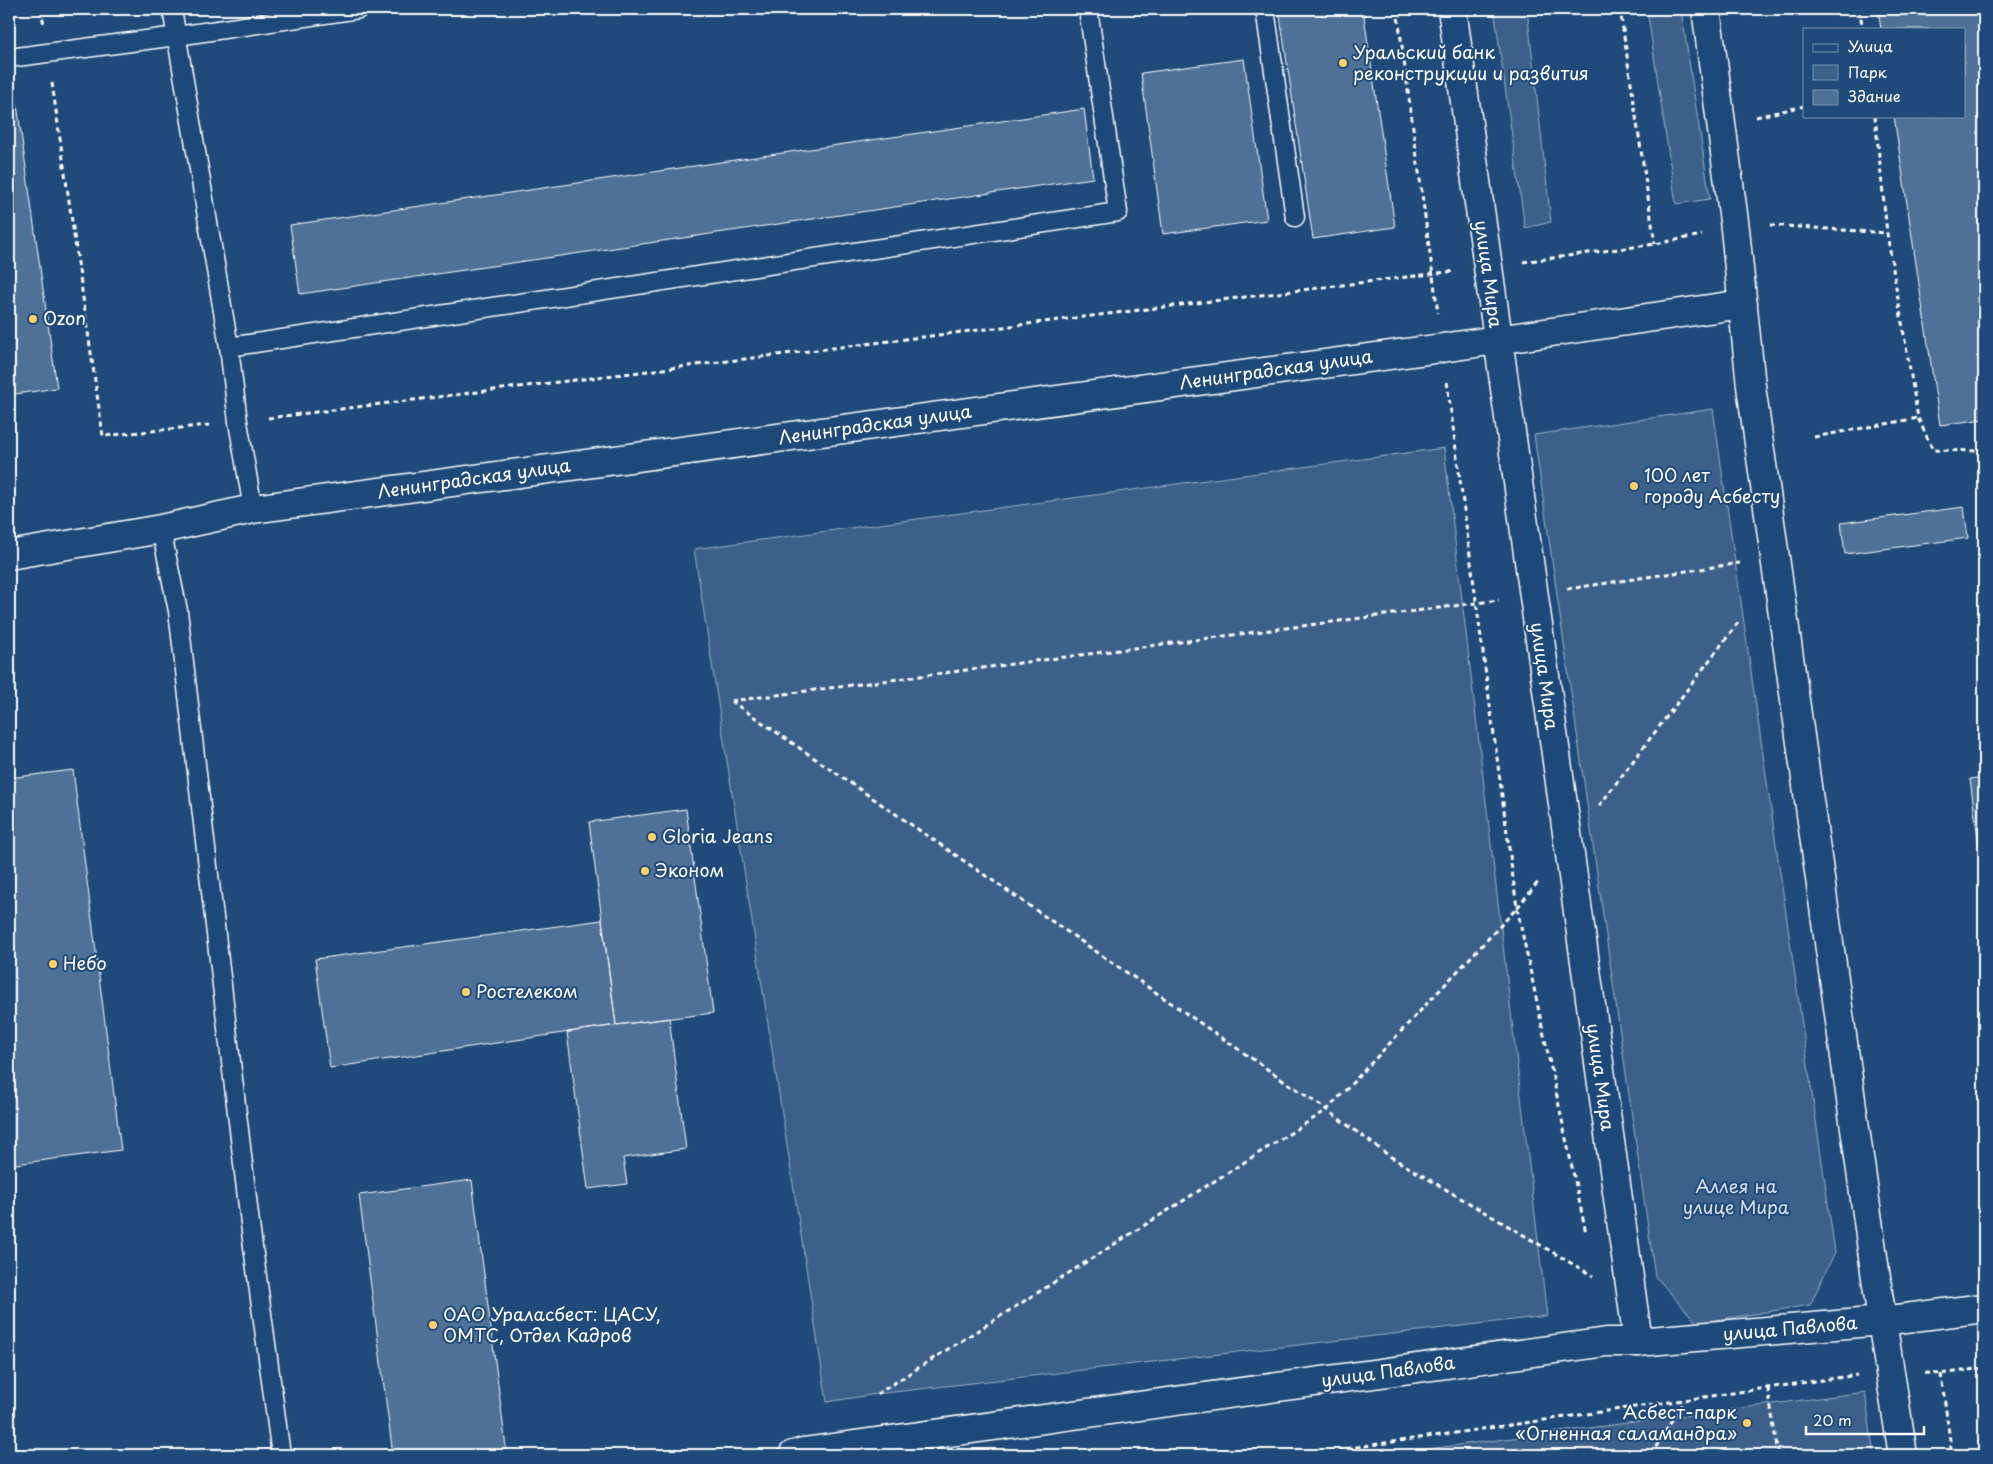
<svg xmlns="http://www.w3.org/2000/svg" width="1993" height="1464" font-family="'Playpen Sans',sans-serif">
<rect width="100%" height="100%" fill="#1f4a7a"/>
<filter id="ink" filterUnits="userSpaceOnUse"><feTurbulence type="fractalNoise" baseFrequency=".02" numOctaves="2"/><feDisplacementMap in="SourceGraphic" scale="10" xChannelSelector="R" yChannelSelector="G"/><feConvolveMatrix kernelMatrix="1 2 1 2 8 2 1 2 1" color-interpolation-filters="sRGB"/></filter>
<g filter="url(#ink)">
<!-- green -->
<path fill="#3c618b" stroke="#9eb0c5" d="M1494 9H1527L1551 222 1525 228Z
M1647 9H1681L1710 199 1676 204Z
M1713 409 1835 1252 1810 1305 1697 1323 1655 1276 1534 435Z
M1444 448 1547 1316 877 1394 827 1402 694 549Z
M1865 1392 1874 1455H1382Z"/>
<!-- building -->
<path fill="#507197" stroke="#fff" d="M1279 9H1363L1395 227 1313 239Z
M1878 9H1976L1984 62V419L1940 425 1894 116H1964V29H1881Z
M1976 9H1984V62Z
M1244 59 1267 220 1163 234 1141 73Z
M14 83 57 388 9 395V84Z
M1084 109 1093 178 300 294 290 225Z
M1964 507 1968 538 1845 554 1841 523Z
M73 770 121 1150 9 1165V778Z
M1984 777V884L1970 779Z
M686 809 713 1013 616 1025 589 822Z
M602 920 616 1025 330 1068 315 959Z
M669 1018 686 1149 623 1158 627 1184 588 1189 567 1032Z
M472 1180 507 1455H393L359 1195Z"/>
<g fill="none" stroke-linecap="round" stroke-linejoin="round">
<defs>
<path id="lane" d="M172 9 229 347 238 422 253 509
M1265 9 1295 217
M9 58 177 36 359 9
M229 347 1118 212 1088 9
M161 529 178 611 251 1232 281 1455"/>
<path id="street" d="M1452 9 1638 1342
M1706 9 1735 229 1751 386 1882 1321 1903 1455
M9 555 161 529 253 509 1442 348 1743 304"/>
<path id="secondary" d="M793 1455 803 1452 1607 1342H1638L1882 1321 1984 1308"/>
</defs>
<!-- lane casing -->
<use href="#lane" stroke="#fff" stroke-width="21"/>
<!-- street casing -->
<use href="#street" stroke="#fff" stroke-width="31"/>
<!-- secondary casing -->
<use href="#secondary" stroke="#fff" stroke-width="31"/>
<!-- path -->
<path stroke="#fff" stroke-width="3" stroke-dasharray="5 4" stroke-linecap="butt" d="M41 9 44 25
M1397 9 1438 313
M1620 9 1655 244
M1859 9 1863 29
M52 83 103 436 209 425
M1875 116 1887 233 1918 418 1933 450 1984 451
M1756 117 1804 106
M1770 225 1887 233
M1523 262 1655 244 1702 235
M1447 382 1517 908 1586 1233
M268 418 1455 271
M1814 437 1918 418
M1567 589 1740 563
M731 701 1327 1110 1391 1157 1593 1276
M731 701 1499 600
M1599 806 1740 620
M1925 1373 1941 1374 1984 1368
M1941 1374 1952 1455
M1768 1388 1778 1455
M877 1394 1327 1110 1517 908 1539 881
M1302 1455 1857 1375
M1651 1455 1684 1401"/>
<!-- lane -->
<use href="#lane" stroke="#1f4a7a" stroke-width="18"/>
<!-- street -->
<use href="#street" stroke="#1f4a7a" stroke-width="28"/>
<!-- secondary -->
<use href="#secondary" stroke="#1f4a7a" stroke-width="28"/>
</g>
</g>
<!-- markers -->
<g fill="#ffd166" stroke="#1f4a7a" stroke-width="2">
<circle cx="1343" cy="63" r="5"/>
<circle cx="33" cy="319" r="5"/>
<circle cx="1634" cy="486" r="5"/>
<circle cx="652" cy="837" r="5"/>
<circle cx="645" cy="871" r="5"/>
<circle cx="53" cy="964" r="5"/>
<circle cx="466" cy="992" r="5"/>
<circle cx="433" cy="1325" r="5"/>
<circle cx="1747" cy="1423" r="5"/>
</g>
<g text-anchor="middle" stroke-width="4" stroke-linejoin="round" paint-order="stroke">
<!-- poi labels -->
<g font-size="18" fill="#fff" stroke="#1f4a7a" text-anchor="start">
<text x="1353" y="59">Уральский банк<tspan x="1353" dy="21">реконструкции и развития</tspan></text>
<text x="43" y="325">Ozon</text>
<text x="1644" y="482">100 лет<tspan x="1644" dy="21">городу Асбесту</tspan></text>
<text x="662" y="843">Gloria Jeans</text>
<text x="655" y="877">Эконом</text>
<text x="63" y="970">Небо</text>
<text x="476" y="998">Ростелеком</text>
<text x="443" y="1321">ОАО Ураласбест: ЦАСУ,<tspan x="443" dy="21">ОМТС, Отдел Кадров</tspan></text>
<text x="1737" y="1419" text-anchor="end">Асбест-парк<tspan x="1737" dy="21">«Огненная саламандра»</tspan></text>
</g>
<!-- street labels -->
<g font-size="18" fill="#fff" stroke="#1f4a7a">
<text transform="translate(1488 274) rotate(82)" y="6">улица Мира</text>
<text transform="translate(1276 370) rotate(-8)" y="6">Ленинградская улица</text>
<text transform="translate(875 425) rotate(-8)" y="6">Ленинградская улица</text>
<text transform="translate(474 479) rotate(-8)" y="6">Ленинградская улица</text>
<text transform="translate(1544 676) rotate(82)" y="6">улица Мира</text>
<text transform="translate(1600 1077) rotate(82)" y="6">улица Мира</text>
<text transform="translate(1790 1329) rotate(-5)" y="6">улица Павлова</text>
<text transform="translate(1388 1372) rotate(-8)" y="6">улица Павлова</text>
</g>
<!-- park labels -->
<g font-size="18" fill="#d8dfe8" stroke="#1f4a7a">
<text x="1736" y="1193">Аллея на<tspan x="1736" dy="21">улице Мира</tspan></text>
</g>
</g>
<!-- margin -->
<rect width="1993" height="1464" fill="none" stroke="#1f4a7a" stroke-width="30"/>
<rect x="15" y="15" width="1963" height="1434" fill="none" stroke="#fff" stroke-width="2" filter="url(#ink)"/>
<!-- legend -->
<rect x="1803" y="28" width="162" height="90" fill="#1f4a7a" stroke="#7992af"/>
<rect x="1813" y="44" width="25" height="8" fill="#1f4a7a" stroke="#7992af"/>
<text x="1848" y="52" font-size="15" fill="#ffffff">Улица</text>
<rect x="1813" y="65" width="25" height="15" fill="#3c618b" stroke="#7992af"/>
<text x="1848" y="78" font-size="15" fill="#ffffff">Парк</text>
<rect x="1813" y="90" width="25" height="15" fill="#507197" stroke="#7992af"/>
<text x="1848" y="102" font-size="15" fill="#ffffff">Здание</text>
<!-- scale -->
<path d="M1806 1426v8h118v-8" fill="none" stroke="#ffffff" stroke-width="2.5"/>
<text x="1813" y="1426" font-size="15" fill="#ffffff" stroke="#1f4a7a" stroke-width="4" paint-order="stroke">20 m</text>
</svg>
